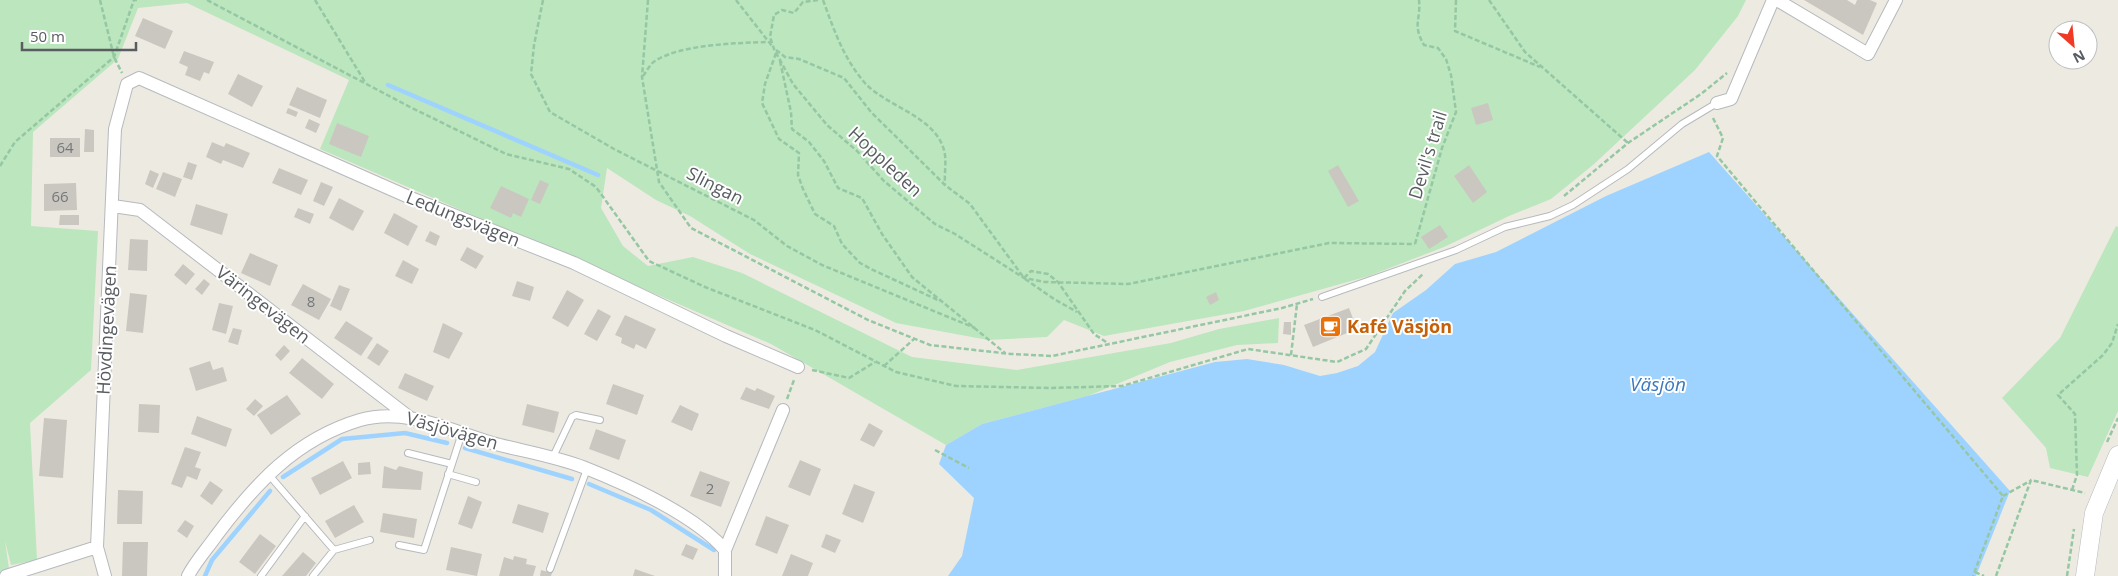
<svg xmlns="http://www.w3.org/2000/svg" width="2118" height="576" font-family="'Open Sans',sans-serif">
<rect width="100%" height="100%" fill="#edebe1"/>
<!-- green -->
<path fill="#bce6bd" d="M0 0H1746L1738 16 1695 70 1593 165 1551 199 1509 216 1444 247 1369 276 1244 311 1104 336 1064 320 1047 337 988 340 896 323 750 254 690 216 656 200 607 168 601 208 623 246 648 266 693 257 742 273 912 357 1017 370 1171 343 1219 329 1279 318 1278 343 1237 345 1170 362 1088 396 982 424 946 445 771 344 320 149 349 80 187 3 138 8 118 59 33 132 31 226 98 231 91 370 30 423 37 560 11 565 5 541 10 576H0Z
M2116 226 2118 227V411L2088 477 2050 468 2046 448 2002 398 2060 338Z"/>
<!-- water -->
<path fill="#9fd3ff" d="M1709 152 2010 491 1976 576H948L962 556 974 498 939 464 946 445 982 424 1215 362 1247 359 1284 365 1320 376 1337 373 1358 366 1375 352 1393 313 1426 290 1455 264 1496 252 1606 196Z"/>
<g fill="none" stroke-linecap="round" stroke-linejoin="round">
<!-- stream -->
<path stroke="#9fd3ff" stroke-width="4.5" d="M388 85 598 175
M465 448 572 479
M283 477 342 439 405 433 447 443
M589 484 651 510 714 550
M205 576 212 560 270 491"/>
</g>
<!-- building -->
<path fill="#cac7c0" d="M1804 0H1847L1855 5 1857 0H1870L1877 3 1863 35Z
M143 18 173 31 165 49 135 36Z
M184 51 214 62 209 74 204 72 200 81 185 75 188 67 179 63Z
M238 74 263 86 252 107 228 94Z
M297 87 327 100 320 118 289 105Z
M1488 103 1493 120 1476 125 1471 108Z
M288 108 298 112 296 117 286 113Z
M309 119 320 124 316 133 305 128Z
M337 123 369 136 361 157 329 144Z
M85 129 94 130V152H84Z
M50 138H80V157H50Z
M212 142 224 147 226 143 250 153 243 168 223 160 221 164 206 157Z
M188 162 197 165 192 180 183 177Z
M1338 165 1359 201 1348 207 1328 171Z
M1469 165 1487 192 1473 203 1454 176Z
M279 168 308 180 301 195 272 183Z
M150 170 159 174 153 188 145 184Z
M163 172 182 179 175 197 156 189Z
M540 180 549 184 540 204 531 200Z
M321 182 333 187 324 206 313 201Z
M76 183 77 210 44 211V184Z
M501 186 529 199 521 217 513 213 511 218 490 208Z
M339 198 364 211 353 231 329 218Z
M196 204 228 214 222 235 190 225Z
M298 208 314 214 310 224 294 217Z
M394 213 418 226 408 246 384 233Z
M60 215H79V225H59Z
M1440 225 1448 237 1429 249 1421 237Z
M430 231 440 236 436 246 425 241Z
M130 239 148 240 147 271 128 270Z
M467 247 484 256 476 269 460 260Z
M250 253 278 265 270 286 241 273Z
M403 260 419 269 412 284 395 276Z
M183 264 195 274 186 285 174 275Z
M204 279 210 284 202 295 195 289Z
M517 281 534 287 530 301 512 296Z
M303 284 331 299 319 320 291 305Z
M339 285 350 289 341 311 330 306Z
M567 290 584 300 568 327 552 318Z
M1216 292 1219 300 1210 305 1206 297Z
M130 293 147 295 143 333 126 331Z
M219 303 233 306 226 334 212 330Z
M1349 308 1357 329 1313 347 1304 325Z
M598 309 611 316 597 341 584 334Z
M625 315 656 329 646 349 636 344 634 349 621 343 622 338 615 335Z
M346 321 373 338 361 356 334 338Z
M1284 322H1291V335L1283 334Z
M443 323 463 333 449 359 433 352Z
M233 328 242 330 238 345 228 342Z
M377 343 389 351 379 366 367 358Z
M284 345 290 351 281 361 275 355Z
M302 358 334 384 322 399 289 373Z
M210 361 213 370 223 367 227 381 196 391 189 368Z
M405 373 434 386 427 401 398 388Z
M613 384 644 395 637 415 606 404Z
M746 387 755 391 757 388 775 396 769 409 740 399Z
M287 395 301 414 271 435 257 415Z
M255 399 263 406 254 416 246 409Z
M139 404 160 405 159 433 138 432Z
M527 404 559 412 554 433 522 425Z
M680 405 699 414 692 431 671 422Z
M197 416 232 429 226 447 191 434Z
M44 418 67 420 63 478 39 476Z
M869 423 883 431 874 447 860 440Z
M596 429 626 440 619 460 589 449Z
M185 447 201 452 195 467 201 469 197 480 187 476 182 488 171 484Z
M800 460 821 469 810 496 788 487Z
M343 461 352 478 320 495 311 478Z
M370 462 371 474 358 475V463Z
M384 466 396 470 399 466 423 472 421 490 382 488Z
M700 471 730 482 721 507 690 496Z
M210 481 223 490 212 505 200 496Z
M854 484 875 492 863 523 842 514Z
M118 490 143 491 142 524H117Z
M468 496 482 502 472 529 458 524Z
M518 504 549 513 543 533 512 523Z
M354 505 364 522 335 538 325 521Z
M383 513 417 519 414 538 380 532Z
M766 516 789 525 777 554 755 545Z
M185 520 194 526 187 538 177 531Z
M260 534 276 546 255 574 239 562Z
M826 534 841 540 835 553 821 547Z
M123 542H148L147 576H122Z
M686 544 698 549 693 560 681 555Z
M451 547 482 554 477 576 446 570Z
M303 552 316 563 306 576H282Z
M791 554 813 563 808 576H782Z
M514 556 527 559 526 564 536 566 533 576H499L504 557 513 560Z
M635 569 655 576H633Z
M541 570 552 573 551 576H540Z"/>
<g fill="none" stroke-linecap="round" stroke-linejoin="round">
<defs>
<path id="lane" d="M1322 297 1456 250 1505 227 1550 216 1573 205 1628 169 1682 124 1717 103
M408 453 452 464
M552 459 572 417 576 415 600 420
M448 474 476 482
M269 475 334 550
M399 545 424 550 462 433
M550 569 587 469
M261 576 305 516
M313 576 334 550 370 540"/>
<path id="street" d="M1777 0 1868 54 1896 0
M1717 103 1731 99 1773 0
M113 206 140 210 409 417
M6 576 97 547
M105 576 97 547 115 129 127 84 139 78 411 198 574 263 726 336 798 367
M188 576C195 562 207 549 216 536 255 484 296 439 360 420 405 407 449 430 492 443 522 451 554 456 583 467 626 484 695 515 725 550
M725 576V550L783 410"/>
<path id="secondary" d="M2085 576 2094 513 2118 455"/>
</defs>
<!-- lane casing -->
<use href="#lane" stroke="#b6b9be" stroke-width="8"/>
<!-- street casing -->
<use href="#street" stroke="#b6b9be" stroke-width="14"/>
<!-- secondary casing -->
<use href="#secondary" stroke="#b7bac0" stroke-width="19"/>
<!-- path -->
<path stroke="#95c7a4" stroke-width="2.5" stroke-dasharray="5 2.5" stroke-linecap="butt" d="M100 0 114 57 122 73
M207 0 410 107 506 154 569 169 596 187 649 261 705 287 815 330 896 372 956 386 1050 388 1122 386 1248 349 1337 362 1366 349 1405 291 1423 274
M315 0 365 82
M543 0 534 45 531 74 550 112 614 149 754 220 787 246 822 265 975 328
M648 0 642 77 659 182 691 228 868 320 930 345 1011 354 1052 356 1282 308 1313 299
M736 0 772 46
M818 0 803 2 794 13 782 10 774 15 770 37 774 49 793 84 827 125 857 151 884 181 935 224 955 234 1024 278 1045 282 1128 284 1329 243 1415 244
M823 0C834 30 843 57 864 82 886 107 934 115 944 150 947 160 944 175 945 185
M1456 0 1455 31 1540 67
M1489 0 1525 52 1628 143
M776 50 785 57 799 59 844 78 871 112 945 185 970 204 1024 278 1031 271 1048 274 1058 282 1094 334 1109 344
M776 53 765 84 762 103 779 139 799 153 798 175 803 189 815 214 834 226 842 244 860 263 871 269 940 301
M780 61 791 112 792 129 809 142 824 161 838 188 862 198 882 234 912 277 1005 353
M643 76C647 71 650 64 655 61 681 44 738 43 768 42
M1713 118 1723 138 1717 156 2003 496 1973 576
M0 166 15 142 114 57 134 0H137
M1564 196 1628 143 1701 94 1727 73
M1415 244 1442 148 1456 112 1451 75 1446 59 1438 48 1424 45C1412 24 1421 21 1419 0
M1025 279 1054 299 1077 312
M1291 355 1297 304
M884 366 914 339
M812 370 849 378 875 362
M787 399 794 380
M2107 442 2118 418
M935 450 969 468
M2072 490 2077 475 2075 414 2058 395 2103 355 2112 343 2118 324
M2003 496 2030 481
M1975 572 1984 576
M1996 576 2031 480 2085 493
M2067 576 2074 529"/>
<!-- lane -->
<use href="#lane" stroke="#fff" stroke-width="6"/>
<!-- street -->
<use href="#street" stroke="#fff" stroke-width="12"/>
<!-- secondary -->
<use href="#secondary" stroke="#fff" stroke-width="18"/>
</g>
<!-- icons -->
<defs>
<symbol id="cafe-square" viewBox="-11 -11 22 22"><rect x="-9" y="-9" width="18" height="18" rx="4" fill="#e8710a" stroke="#fff"/><path d="M-5.5-4.5H6V0H3Q3 3.5 0 3.5H-2.5Q-5.5 3.5-5.5 0ZM3-3.2v2h1.7v-2ZM-6 4.5H4V6H-6Z" fill="#fff"/></symbol>
</defs>
<g fill-rule="evenodd">
<use href="#cafe-square" x="1318" y="314" width="25" height="25"/>
</g>
<g text-anchor="middle" stroke-width="4" stroke-linejoin="round" paint-order="stroke">
<!-- number labels -->
<g font-size="15" fill="#75787a">
<text x="65" y="153">64</text>
<text x="60" y="202">66</text>
<text x="311" y="307">8</text>
<text x="710" y="494">2</text>
</g>
<!-- street labels -->
<g font-size="18" fill="#595d62" stroke="#fff">
<text transform="translate(1428 155) rotate(-73)" y="6">Devil's trail</text>
<text transform="translate(885 162) rotate(43)" y="6">Hoppleden</text>
<text transform="translate(715 186) rotate(27)" y="6">Slingan</text>
<text transform="translate(463 219) rotate(22)" y="6">Ledungsvägen</text>
<text transform="translate(263 305) rotate(38)" y="6">Väringevägen</text>
<text transform="translate(107 330) rotate(-87)" y="6">Hövdingevägen</text>
<text transform="translate(452 431) rotate(16)" y="6">Väsjövägen</text>
</g>
<!-- food labels -->
<g font-size="18" font-weight="bold" fill="#c56008" stroke="#fff" text-anchor="start">
<text x="1347" y="333">Kafé Väsjön</text>
</g>
<!-- water labels -->
<g font-size="19" font-style="italic" fill="#3c78bd" stroke="#fff">
<text x="1658" y="391">Väsjön</text>
</g>
</g>
<!-- north arrow -->
<g transform="translate(2073 45) rotate(153)"><circle r="24" fill="#ffffff" stroke="#bdbec0"/>
<path d="M0-4L9 19L0 12L-9 19Z" fill="#ef3a25"/>
<text y="-8" font-size="14" font-weight="bold" text-anchor="middle" fill="#595d62">N</text>
</g>
<!-- scale -->
<path d="M22 42v8h114v-8" fill="none" stroke="#595d62" stroke-width="2.5"/>
<text x="30" y="42" font-size="15" fill="#595d62" stroke="#ffffff" stroke-width="4" paint-order="stroke">50 m</text>
</svg>
